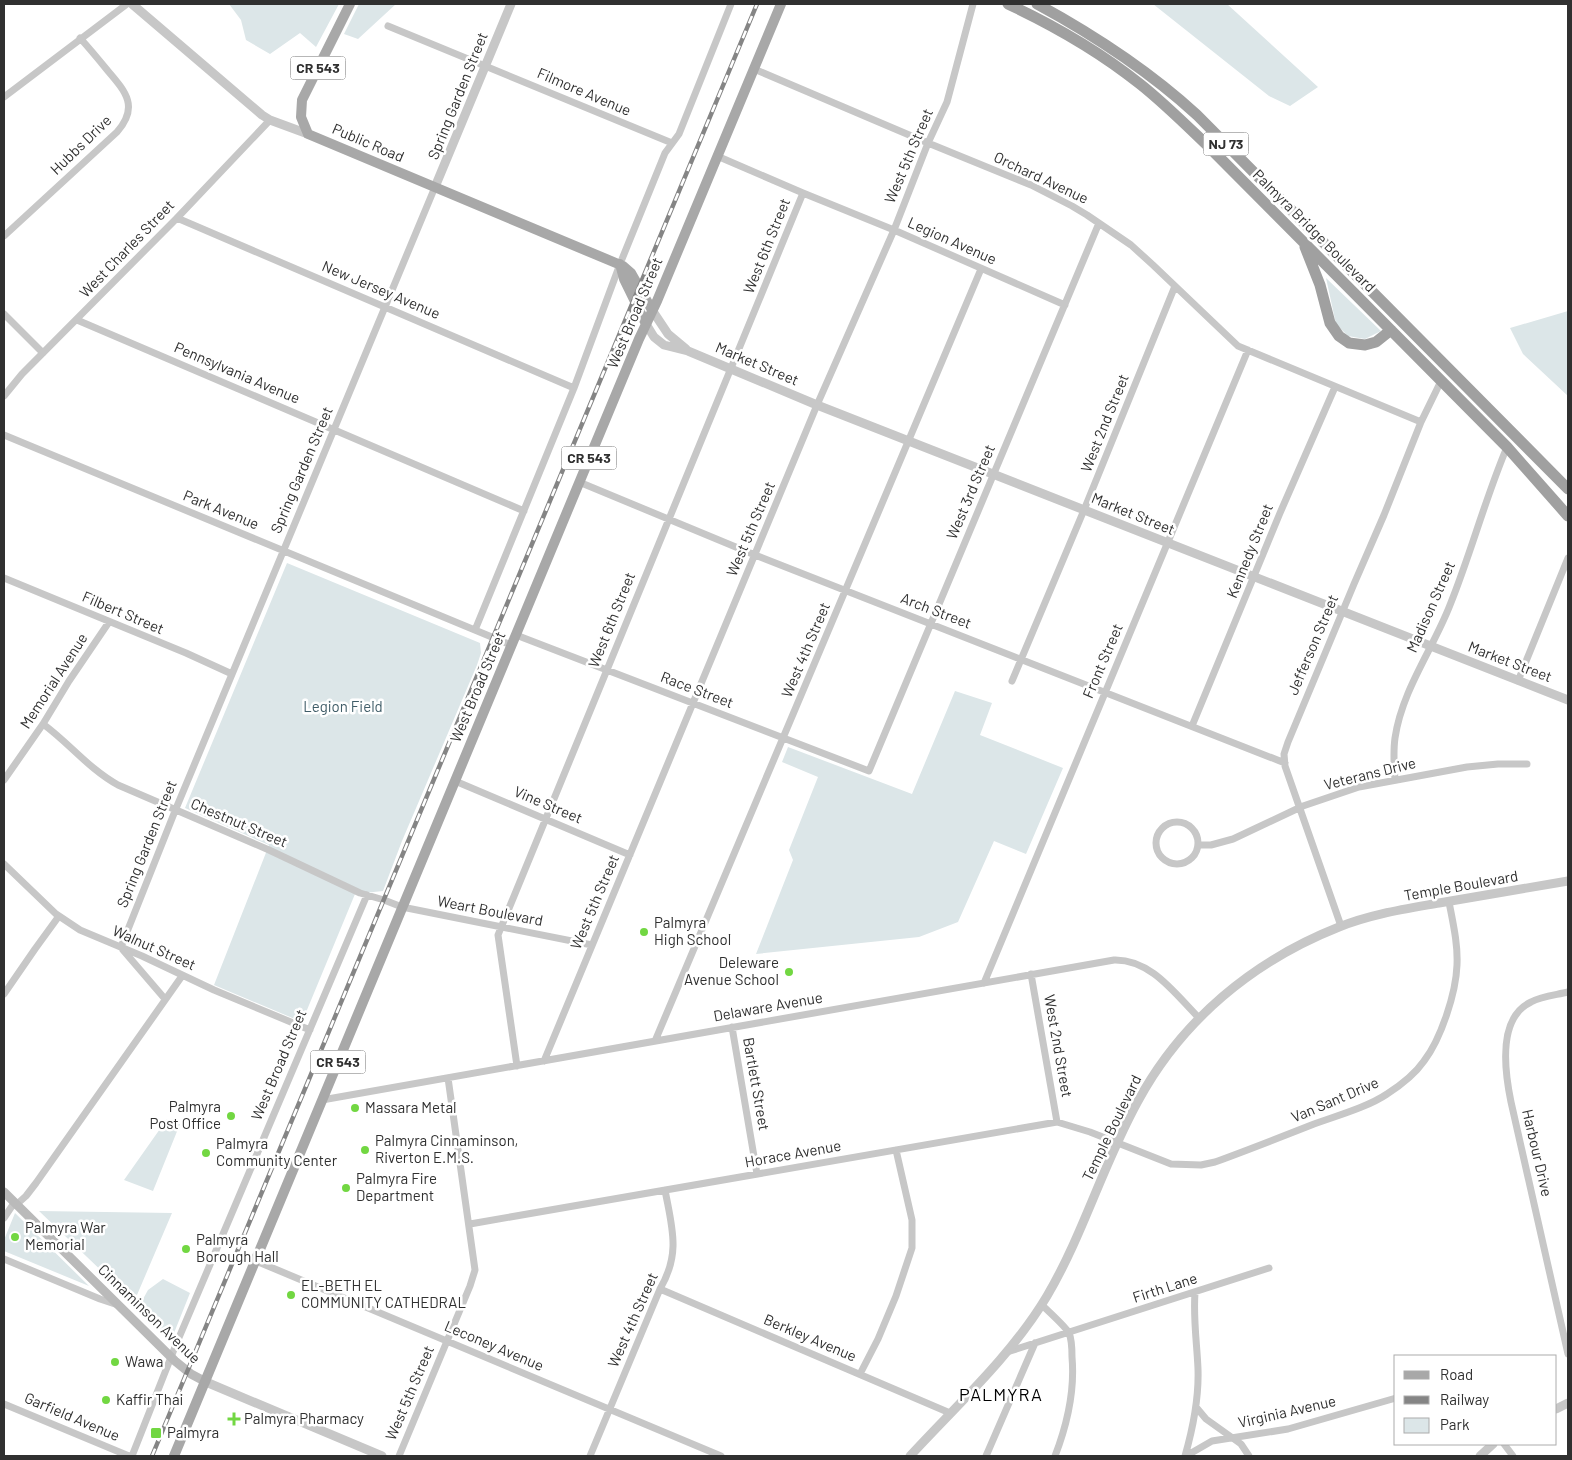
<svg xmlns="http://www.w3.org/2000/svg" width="1572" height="1460" font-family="Barlow,sans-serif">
<rect width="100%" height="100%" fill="#fff"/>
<!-- green -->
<path fill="#dce6e8" d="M229 4H339L316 47 300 33 270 54 246 40 241 20Z
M359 4H396L358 39 344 34Z
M1153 4H1227L1318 87 1290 106 1269 96Z
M1326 278 1381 331 1365 339 1348 336 1336 324Z
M1568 311V396L1523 354 1510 328Z
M287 563 480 643 481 653 477 665 402 841 383 891 355 894 302 1022 214 985 269 845 185 808Z
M955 691 992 703 980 735 1063 768 1026 854 994 841 958 922 919 937 756 954 793 860 789 850 818 777 782 762 788 747 912 794Z
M167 1119 180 1124 153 1191 124 1180Z
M39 1211 172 1213 134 1302Z
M15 1213 89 1286 4 1251V1240Z
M163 1279 190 1293 174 1333 167 1338 138 1308 148 1290Z"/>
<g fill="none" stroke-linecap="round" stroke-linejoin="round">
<!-- minor -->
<path stroke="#c7c7c7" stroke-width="7" d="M388 26 672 143
M754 69 928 143 1031 185 1072 206 1087 215 1131 245 1153 265 1238 346 1421 422
M4 97 127 4
M717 156 803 193 894 230 1065 305
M177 218 574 388
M4 236 117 132C139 107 126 92 108 71 99 60 90 49 80 38
M4 314 43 353
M77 320 524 511
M4 396 22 374 177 218 270 120
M4 435 511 645
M579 482 755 555 1285 763
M4 578 186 653 232 674
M475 630 574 388 620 264 665 153 679 134 731 4
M516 635 869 771 1099 223
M1012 681 1084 510 1175 286
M1518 681 1568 558
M43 724C69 743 89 769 118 785L269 850 360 893 384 900 402 907 592 945
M1192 726 1280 513 1335 387
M4 780 43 724 69 681 109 622
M1395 780C1394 766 1393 752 1395 738 1402 690 1433 649 1450 605 1471 553 1485 499 1507 447
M455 781 630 855
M1156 843a21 21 0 1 1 42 0a21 21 0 1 1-42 0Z
M1198 845H1211L1233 839 1303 806 1359 787 1467 767 1498 764H1527
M4 864 56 914 80 930 142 956 214 990 310 1030
M1341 926 1285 766 1284 754 1288 742 1354 584 1384 515 1421 422 1441 381
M121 947 175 811 435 187
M123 950 165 999
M1031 974 1057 1122
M984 983 1248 350
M1568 992C1556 995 1542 996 1531 1002 1497 1018 1505 1073 1511 1102L1568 1354
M4 994 35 949 59 916
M732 1027 757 1174
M655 1041 981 269
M544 1061 817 405 894 230 928 143 947 102 973 4
M517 1066 498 935 803 193
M322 1100 1114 960C1151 959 1175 994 1199 1018
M16 1205 26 1196 36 1183 182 976
M4 1218 14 1203
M470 1224 1057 1122 1090 1132 1171 1164 1201 1165 1215 1162C1248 1150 1281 1137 1314 1124 1336 1116 1368 1107 1387 1094 1401 1085 1415 1074 1424 1061 1441 1039 1456 993 1457 965 1458 944 1453 923 1449 902
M4 1259 100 1299 118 1305
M256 1261 721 1456
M660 1289 950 1413
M1042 1305C1048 1311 1065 1326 1069 1333 1072 1340 1072 1350 1072 1357 1075 1391 1067 1425 1055 1456
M1007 1352 1269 1268
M860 1374 878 1339 896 1296 912 1248V1220L896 1150
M4 1404 129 1456
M1196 1407 1206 1419 1241 1444 1249 1456
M1504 1444 1513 1456
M132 1456 175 1347 367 895
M399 1456 470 1286 475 1270 448 1078
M590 1456 660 1289C681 1253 672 1228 665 1190
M986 1456 1035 1343
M1185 1456C1193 1428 1199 1399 1198 1369 1197 1344 1193 1318 1195 1293
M1186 1456 1212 1441 1288 1429 1396 1398"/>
<!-- tertiary -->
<path stroke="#c7c7c7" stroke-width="9" d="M132 4 262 115 270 120 308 134
M435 187 511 4
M652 310 668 334 686 349
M646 324 654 337 664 345 688 351 817 405 1568 700
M206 1382 382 1456
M1556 1409 1568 1403
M910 1456C956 1406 1012 1355 1047 1296 1083 1235 1103 1164 1138 1101 1182 1020 1253 961 1339 927 1371 914 1405 909 1439 903 1482 896 1525 888 1568 881
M1480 1456 1493 1444"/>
<!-- secondary -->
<path stroke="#bababa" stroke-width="9" d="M4 1192 175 1361 191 1374 206 1382"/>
<!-- primary -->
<path stroke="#a8a8a8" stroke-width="10" d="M350 4 302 100 301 117 308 134 623 266 631 273 652 310
M620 264 624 279 646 324
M174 1456 639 339 657 301 781 4"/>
<!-- trunk -->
<path stroke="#a0a0a0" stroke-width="11" d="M1008 4C1055 26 1100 52 1140 84 1164 103 1186 125 1208 146L1507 447 1568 516
M1037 4C1094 35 1149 71 1197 115L1568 489
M1305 247 1320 285 1330 323 1339 336 1349 343 1365 345 1376 342 1391 330"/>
<defs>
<path id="rail" d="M152 1456 757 4"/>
</defs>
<!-- rail casing -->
<use href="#rail" stroke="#858585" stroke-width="4.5"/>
<!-- rail -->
<use href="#rail" stroke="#fff" stroke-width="2.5" stroke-dasharray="8" stroke-linecap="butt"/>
</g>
<!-- markers -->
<g fill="#72d742" stroke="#fff" stroke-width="2">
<circle cx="644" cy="932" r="5"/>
<circle cx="789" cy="972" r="5"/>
<circle cx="355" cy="1108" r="5"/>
<circle cx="231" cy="1116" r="5"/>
<circle cx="365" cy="1150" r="5"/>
<circle cx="206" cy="1153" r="5"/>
<circle cx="346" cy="1188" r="5"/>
<circle cx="15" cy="1237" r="5"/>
<circle cx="186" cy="1249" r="5"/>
<circle cx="291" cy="1295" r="5"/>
<circle cx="115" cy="1362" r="5"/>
<circle cx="106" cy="1400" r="5"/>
<path d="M231.5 1411.5h5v5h5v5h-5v5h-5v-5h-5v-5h5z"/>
<rect x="150" y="1427" width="12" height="12" rx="2.5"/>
</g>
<g text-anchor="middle" stroke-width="5" stroke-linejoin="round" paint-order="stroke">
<!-- shield labels -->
<g fill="#fff" stroke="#6e6e6e" stroke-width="1">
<rect x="290.5" y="56.5" width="55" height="23" rx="4"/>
<rect x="1203.5" y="132.5" width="45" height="23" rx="4"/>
<rect x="561.5" y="446.5" width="55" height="23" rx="4"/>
<rect x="310.5" y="1050.5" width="55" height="23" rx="4"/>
</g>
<g font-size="14" font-weight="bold" fill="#303030">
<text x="318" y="73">CR 543</text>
<text x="1226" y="149">NJ 73</text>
<text x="589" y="463">CR 543</text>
<text x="338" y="1067">CR 543</text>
</g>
<!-- street labels -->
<g font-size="15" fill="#303030" stroke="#fff">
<text transform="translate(584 92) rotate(23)" y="5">Filmore Avenue</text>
<text transform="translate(458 96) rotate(-68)" y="5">Spring Garden Street</text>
<text transform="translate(368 143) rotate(23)" y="5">Public Road</text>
<text transform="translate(81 145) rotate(-44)" y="5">Hubbs Drive</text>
<text transform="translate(909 156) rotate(-67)" y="5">West 5th Street</text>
<text transform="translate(1041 178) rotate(25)" y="5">Orchard Avenue</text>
<text transform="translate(1314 231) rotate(45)" y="5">Palmyra Bridge Boulevard</text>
<text transform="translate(952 241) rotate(24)" y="5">Legion Avenue</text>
<text transform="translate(767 246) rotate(-68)" y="5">West 6th Street</text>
<text transform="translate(127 249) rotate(-46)" y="5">West Charles Street</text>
<text transform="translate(381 290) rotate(23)" y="5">New Jersey Avenue</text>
<text transform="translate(635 313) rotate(-67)" y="5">West Broad Street</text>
<text transform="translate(757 364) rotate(23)" y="5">Market Street</text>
<text transform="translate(237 373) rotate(23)" y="5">Pennsylvania Avenue</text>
<text transform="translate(1105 423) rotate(-68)" y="5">West 2nd Street</text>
<text transform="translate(302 470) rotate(-67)" y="5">Spring Garden Street</text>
<text transform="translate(971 492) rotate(-67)" y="5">West 3rd Street</text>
<text transform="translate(221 510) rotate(22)" y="5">Park Avenue</text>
<text transform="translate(1133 514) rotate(22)" y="5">Market Street</text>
<text transform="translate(751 529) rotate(-67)" y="5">West 5th Street</text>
<text transform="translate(1250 551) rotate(-68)" y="5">Kennedy Street</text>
<text transform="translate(1431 607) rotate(-66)" y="5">Madison Street</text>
<text transform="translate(936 611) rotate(21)" y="5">Arch Street</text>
<text transform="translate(123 613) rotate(23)" y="5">Filbert Street</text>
<text transform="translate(612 620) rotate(-68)" y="5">West 6th Street</text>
<text transform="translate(1313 645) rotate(-67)" y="5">Jefferson Street</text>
<text transform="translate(806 650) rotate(-67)" y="5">West 4th Street</text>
<text transform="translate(1103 661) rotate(-67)" y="5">Front Street</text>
<text transform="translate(1510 662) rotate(21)" y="5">Market Street</text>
<text transform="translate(54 681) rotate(-57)" y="5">Memorial Avenue</text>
<text transform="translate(478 687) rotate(-67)" y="5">West Broad Street</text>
<text transform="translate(697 690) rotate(21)" y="5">Race Street</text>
<text transform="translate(1370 774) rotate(-14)" y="5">Veterans Drive</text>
<text transform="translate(548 805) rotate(23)" y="5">Vine Street</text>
<text transform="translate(239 823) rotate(23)" y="5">Chestnut Street</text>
<text transform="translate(147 844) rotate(-68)" y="5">Spring Garden Street</text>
<text transform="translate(1461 886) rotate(-10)" y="5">Temple Boulevard</text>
<text transform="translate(595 902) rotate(-67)" y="5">West 5th Street</text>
<text transform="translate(490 911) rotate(11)" y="5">Weart Boulevard</text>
<text transform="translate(154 948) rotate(24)" y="5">Walnut Street</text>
<text transform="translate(768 1007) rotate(-10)" y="5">Delaware Avenue</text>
<text transform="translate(1058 1046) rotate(80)" y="5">West 2nd Street</text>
<text transform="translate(279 1065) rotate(-67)" y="5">West Broad Street</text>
<text transform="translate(756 1084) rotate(80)" y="5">Bartlett Street</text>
<text transform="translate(1335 1100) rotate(-23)" y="5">Van Sant Drive</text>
<text transform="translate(1112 1128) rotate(-64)" y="5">Temple Boulevard</text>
<text transform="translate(1537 1153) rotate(77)" y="5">Harbour Drive</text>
<text transform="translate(793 1154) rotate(-10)" y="5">Horace Avenue</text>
<text transform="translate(1165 1288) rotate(-18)" y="5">Firth Lane</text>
<text transform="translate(149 1314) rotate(44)" y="5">Cinnaminson Avenue</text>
<text transform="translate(633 1320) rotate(-66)" y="5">West 4th Street</text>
<text transform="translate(810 1338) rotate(23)" y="5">Berkley Avenue</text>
<text transform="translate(494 1346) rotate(23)" y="5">Leconey Avenue</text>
<text transform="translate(410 1393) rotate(-67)" y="5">West 5th Street</text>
<text transform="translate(1287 1412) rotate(-13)" y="5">Virginia Avenue</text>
<text transform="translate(72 1417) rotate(23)" y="5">Garfield Avenue</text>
</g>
<!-- park labels -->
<g font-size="15" fill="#405d68" stroke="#fff">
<text x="343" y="712">Legion Field</text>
</g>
<!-- poi labels -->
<g font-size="15" fill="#303030" stroke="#fff" text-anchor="start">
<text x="654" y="928">Palmyra<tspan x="654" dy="17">High School</tspan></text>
<text x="779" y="968" text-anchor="end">Deleware<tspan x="779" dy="17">Avenue School</tspan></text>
<text x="221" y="1112" text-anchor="end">Palmyra<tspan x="221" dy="17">Post Office</tspan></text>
<text x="365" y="1113">Massara Metal</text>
<text x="375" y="1146">Palmyra Cinnaminson,<tspan x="375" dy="17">Riverton E.M.S.</tspan></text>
<text x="216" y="1149">Palmyra<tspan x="216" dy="17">Community Center</tspan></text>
<text x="356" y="1184">Palmyra Fire<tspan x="356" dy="17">Department</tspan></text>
<text x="25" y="1233">Palmyra War<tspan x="25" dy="17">Memorial</tspan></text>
<text x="196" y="1245">Palmyra<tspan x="196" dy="17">Borough Hall</tspan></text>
<text x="301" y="1291">EL-BETH EL<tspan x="301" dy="17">COMMUNITY CATHEDRAL</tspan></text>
<text x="125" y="1367">Wawa</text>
<text x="116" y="1405">Kaffir Thai</text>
<text x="244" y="1424">Palmyra Pharmacy</text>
<text x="167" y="1438">Palmyra</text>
</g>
<!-- quarter labels -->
<g font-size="18" letter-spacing="1" fill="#000" stroke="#fff">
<text x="1001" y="1401">PALMYRA</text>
</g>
</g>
<!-- border -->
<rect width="1572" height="1460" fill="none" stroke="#303030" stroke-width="10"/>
<!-- legend -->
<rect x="1394" y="1355" width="162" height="90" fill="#ffffff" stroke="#acacac"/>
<rect x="1404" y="1371" width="25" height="8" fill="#a8a8a8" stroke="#acacac"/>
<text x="1440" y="1380" font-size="15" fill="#303030">Road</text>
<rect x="1404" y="1396" width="25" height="8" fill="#858585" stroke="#acacac"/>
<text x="1440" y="1405" font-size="15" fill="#303030">Railway</text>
<rect x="1404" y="1418" width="25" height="15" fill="#dce6e8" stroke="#acacac"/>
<text x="1440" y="1430" font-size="15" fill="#303030">Park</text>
</svg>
